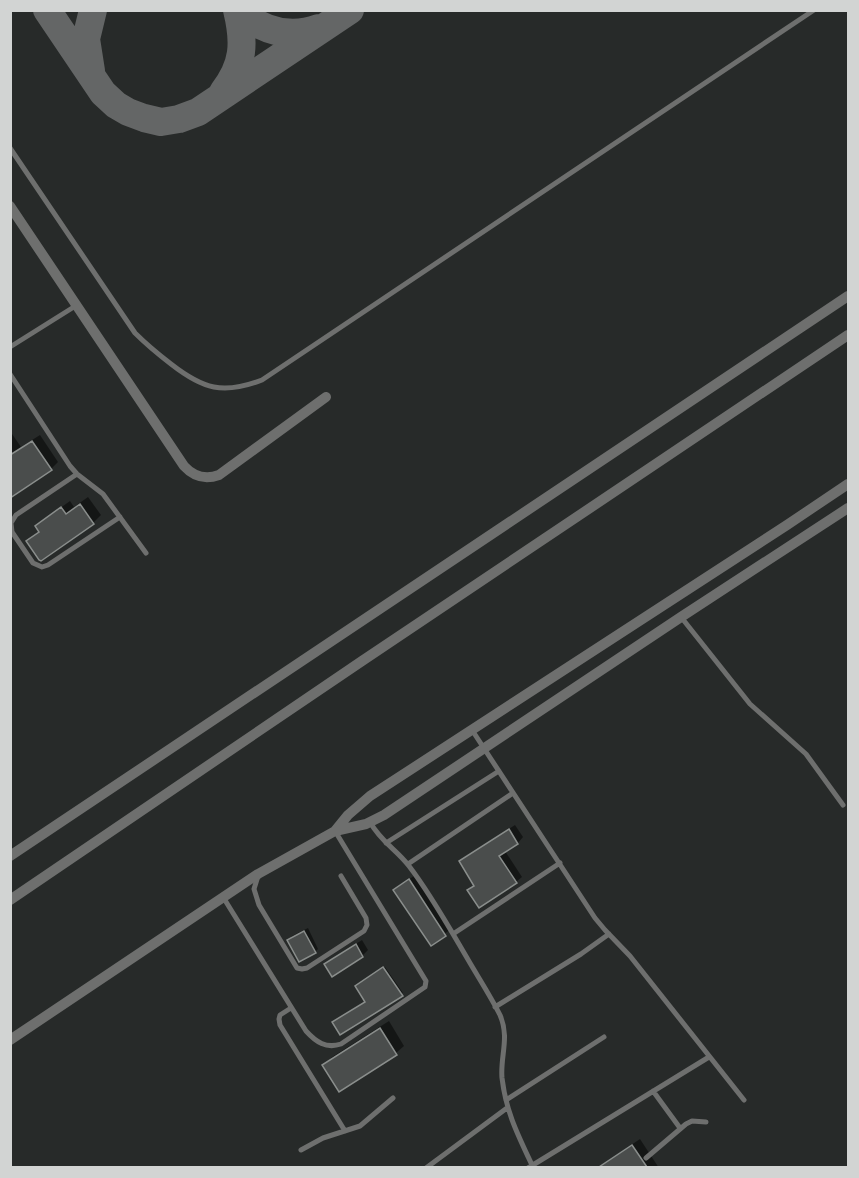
<svg xmlns="http://www.w3.org/2000/svg" width="859" height="1178" font-family="'Sofia Sans Condensed',sans-serif">
<rect width="100%" height="100%" fill="#272a29"/>
<!-- shadow -->
<path fill="#0007" d="M10 431 21 447 40 435 58 462 51 469 11 496Z
M88 497 101 515 93 523 41 560 28 542 40 531 37 526 45 519 70 501 74 507Z
M515 825 523 837 518 843 505 851 522 877 516 882 469 891 475 885 460 862 466 856Z
M415 875 451 929 431 944 395 890Z
M308 928 318 949 315 952 289 940 292 936Z
M362 940 368 950 362 956 333 975 326 964 332 959Z
M385 967 403 993 367 1001 358 985Z
M389 1021 404 1046 396 1053 340 1089 324 1065 332 1057Z
M640 1139 659 1168H597Z"/>
<g fill="none" stroke-linecap="round" stroke-linejoin="round">
<!-- taxiway -->
<path stroke="#646666" stroke-width="28" d="M47 10 103 93 116 105 128 112 144 118 161 122 179 119 198 112 350 10
M238 10C262 31 289 39 319 28
M91 71 86 39 93 10
M223 92C244 65 245 43 237 10"/>
</g>
<!-- building -->
<path fill="#4a4d4c" stroke="#8a8e8c" stroke-width="1.5" d="M32 441 52 470 10 498V455Z
M80 504 94 524 41 561 39 560 26 541 39 532 35 526 61 507 66 514Z
M509 829 518 844 499 856 517 883 479 908 467 890 474 886 459 861Z
M409 879 446 936 431 946 393 890Z
M304 931 316 953 299 962 287 940Z
M356 944 363 957 332 977 324 964Z
M383 967 403 996 340 1035 332 1022 365 1002 355 986Z
M380 1028 397 1055 339 1092 322 1065Z
M632 1145 647 1167H599Z"/>
<g fill="none" stroke-linecap="round" stroke-linejoin="round">
<!-- service -->
<path stroke="#6e6f6e" stroke-width="5" d="M10 148 135 333C146 344 158 354 171 364 203 389 223 395 262 380L814 10
M10 347 77 305
M10 374 70 466 77 474 103 494 146 553
M77 474 16 515 11 523 12 532 33 563 42 567 48 565 120 517
M681 617 750 704 806 754 843 805
M472 730 595 918 605 930 630 956 744 1100
M370 822C381 842 396 849 409 866 432 896 451 931 470 963 480 980 491 997 500 1015 510 1038 500 1056 502 1078 506 1112 518 1135 532 1165
M386 843 499 771
M408 864 513 793
M258 876 254 889 259 905 297 968 302 969 307 968 364 931 367 925 366 918 341 876
M223 897 306 1031C316 1042 326 1049 341 1044L425 987 426 981 335 831
M453 934 560 863
M495 1007 581 954 609 934
M291 1008 280 1015 279 1019 280 1025 345 1131
M653 1091 680 1128
M506 1100 604 1037
M301 1150 323 1138 360 1126 393 1098
M646 1158 686 1124 692 1121 706 1122
M426 1168 507 1108
M528 1168 709 1057"/>
<!-- minor -->
<path stroke="#6e6f6e" stroke-width="10" d="M10 206 184 466C194 477 205 480 219 475L326 397
M335 831 348 815 370 796 787 525 848 484
M10 856 848 296
M10 900 362 661 848 335
M10 1040 258 874 335 831 366 824 384 815 681 617 848 508"/>
</g>
<!-- border -->
<rect width="859" height="1178" fill="none" stroke="#d2d4d3" stroke-width="24"/>
</svg>
